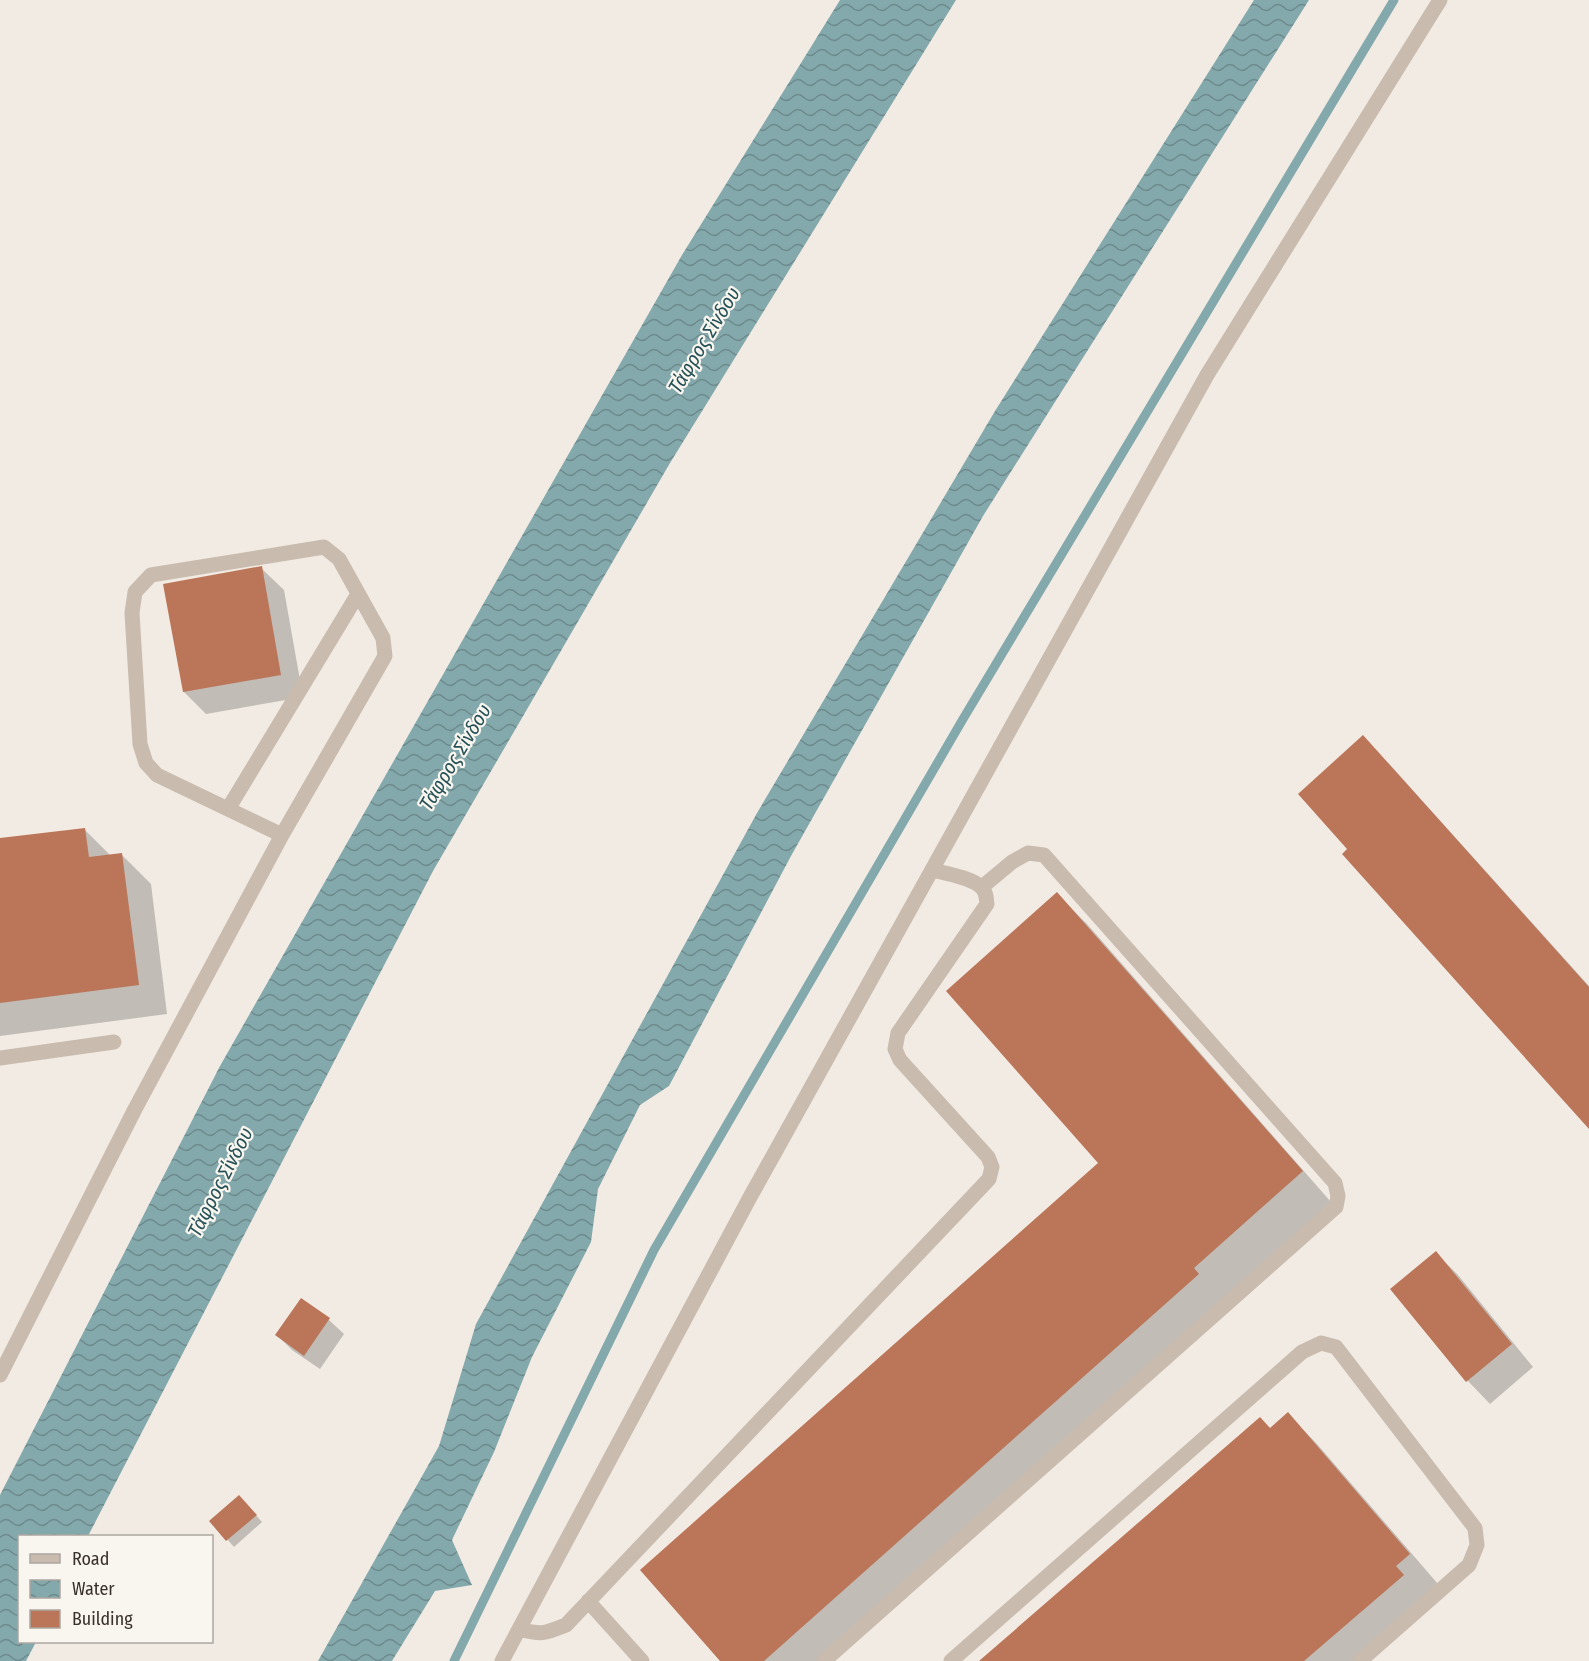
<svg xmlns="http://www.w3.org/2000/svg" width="1589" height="1661" font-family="'Fira Sans Condensed',sans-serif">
<defs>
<pattern id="water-waves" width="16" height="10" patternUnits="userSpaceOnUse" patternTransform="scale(1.5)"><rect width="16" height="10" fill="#84a9ac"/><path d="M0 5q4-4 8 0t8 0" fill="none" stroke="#6d8a8c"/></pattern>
</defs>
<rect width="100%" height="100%" fill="#f2ebe3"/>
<!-- water -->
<path fill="url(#water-waves)" d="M840 0H956L670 463 433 871 88 1536H20V1642H36L26 1661H0V1495L220 1066 682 255Z
M1254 0H1309L983 516 791 856 669 1086 640 1105 598 1189 591 1242 532 1357 494 1452 452 1540 472 1585 435 1591 392 1661H318L439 1446 476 1324 757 813 995 411Z"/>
<!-- shadow -->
<path fill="#0003" d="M261 568 284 590 303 697 206 714 184 692Z
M1363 737 1392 767 1589 986V1127Z
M84 829 111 856 121 854 151 884 167 1014 0 1036V839Z
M1057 894 1087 924 1331 1202 826 1661H722L1100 1163Z
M1436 1253 1458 1275 1533 1367 1490 1404 1468 1381 1392 1289Z
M301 1300 329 1320 344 1334 320 1369 292 1350 277 1335Z
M1288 1414 1317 1444 1438 1584 1367 1661H981Z
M246 1504 262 1522 234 1547 211 1521Z"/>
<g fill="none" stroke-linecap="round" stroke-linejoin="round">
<!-- stream -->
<path stroke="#84a9ac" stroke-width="9" d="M454 1661 654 1250 963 719 1394 0"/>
</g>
<!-- building -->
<path fill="#bb7558" d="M262 566 281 675 183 692 163 584Z
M1363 735 1589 987V1129L1342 854 1347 849 1298 794Z
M85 828 89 857 122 853 139 985 0 1003V838Z
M1057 892 1303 1171 1194 1268 1199 1274 764 1661H720L640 1570 1098 1163 946 991Z
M1436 1251 1512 1344 1466 1382 1390 1289Z
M301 1298 330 1318 304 1356 275 1335Z
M1288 1412 1410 1554 1396 1566 1404 1575 1304 1661H979L1260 1417 1270 1428Z
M239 1495 257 1515 226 1541 209 1521Z"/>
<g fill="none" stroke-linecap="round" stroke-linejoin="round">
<!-- minor -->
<path stroke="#c9bcaf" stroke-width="15" d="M228 809 358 594
M0 1058 114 1042
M0 1375 135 1109 282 835 385 656 383 638 339 559 324 547 151 575 135 592 132 613 140 744 146 763 157 775 282 835
M588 1601 642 1661
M519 1629C542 1635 544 1634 566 1625L989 1179 992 1167 988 1157 900 1060 895 1049 898 1033 987 904C986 899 987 894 983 889 974 878 945 873 932 870
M502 1661 749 1199 1207 375 1440 0
M824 1661 1336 1207 1338 1196 1335 1183 1044 855 1028 853 1012 862 982 887
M951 1661 1302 1352 1321 1343 1336 1347 1475 1528 1477 1545 1469 1565 1360 1661"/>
</g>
<g text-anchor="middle" stroke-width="4.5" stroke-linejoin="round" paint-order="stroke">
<!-- water labels -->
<g font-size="20" font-style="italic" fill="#255157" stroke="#f9f5ef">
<text transform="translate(704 340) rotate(-59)" y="7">Τάφρος Σίνδου</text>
<text transform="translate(455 757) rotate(-59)" y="7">Τάφρος Σίνδου</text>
<text transform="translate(220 1182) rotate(-63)" y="7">Τάφρος Σίνδου</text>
</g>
</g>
<!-- legend -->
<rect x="18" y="1535" width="195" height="108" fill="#f9f5ef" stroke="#aca7a1" stroke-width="1.5"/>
<rect x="30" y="1554" width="30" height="9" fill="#c9bcaf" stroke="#aca7a1" stroke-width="1.5"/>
<text x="72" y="1565" font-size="18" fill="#39312c">Road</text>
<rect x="30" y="1580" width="30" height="18" fill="url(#water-waves)" stroke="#aca7a1" stroke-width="1.5"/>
<text x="72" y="1595" font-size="18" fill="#39312c">Water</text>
<rect x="30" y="1610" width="30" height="18" fill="#bb7558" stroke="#aca7a1" stroke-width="1.5"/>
<text x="72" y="1625" font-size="18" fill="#39312c">Building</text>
</svg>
